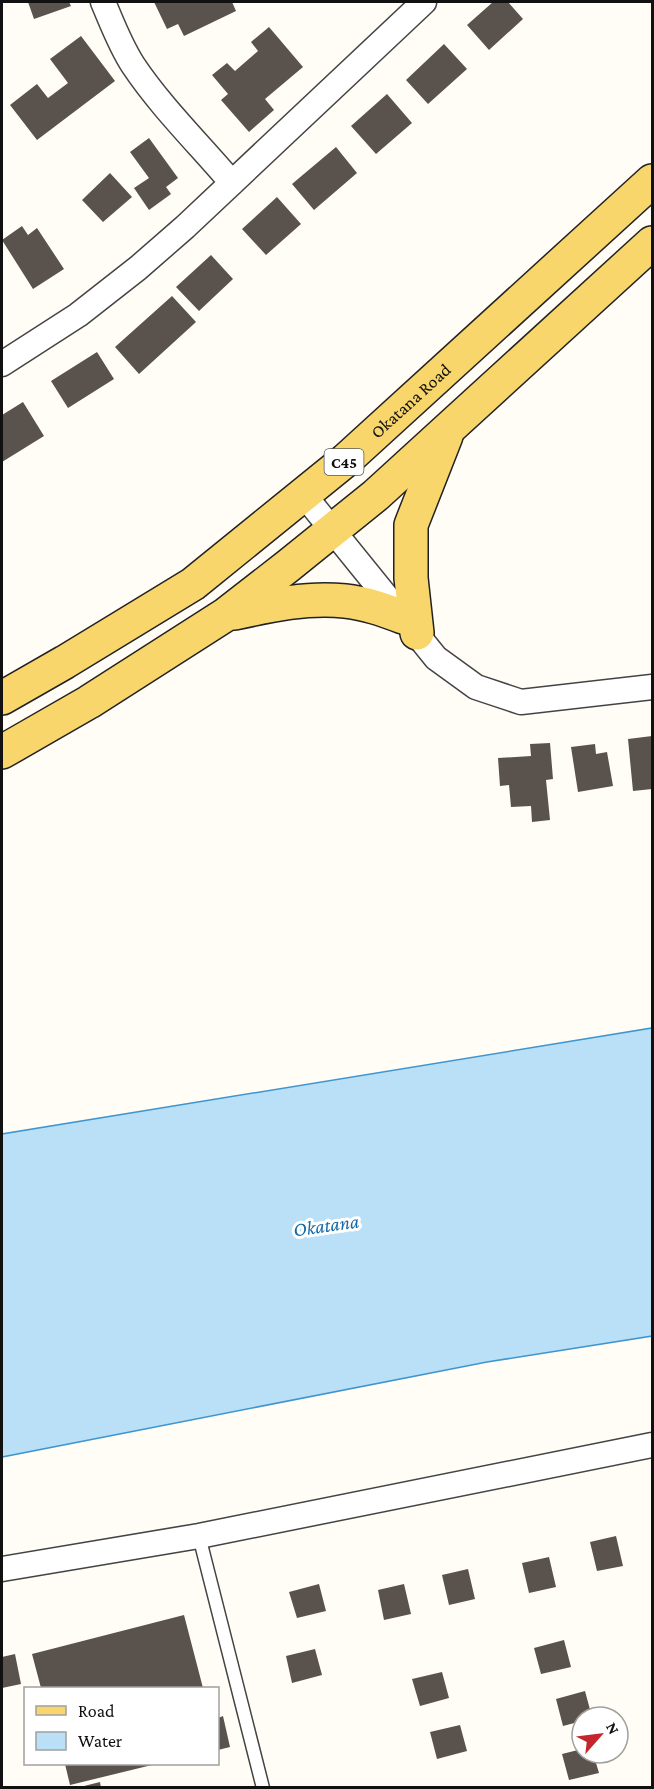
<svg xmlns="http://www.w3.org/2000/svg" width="654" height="1789" font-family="'Crimson Pro',serif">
<rect width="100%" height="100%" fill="#fffdf5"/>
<!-- water -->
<path fill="#b9e0f7" stroke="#3f96cf" stroke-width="1.5" d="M652 1028V1336L487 1362 2 1457V1134Z"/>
<!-- building -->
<path fill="#5a524d" d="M28 2H69L71 6 34 19Z
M154 2H232L236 11 184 36 178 24 167 29Z
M493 2H508L523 19 489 50 467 25Z
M269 27 303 67 265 99 274 110 249 132 221 100 228 94 212 75 227 63 235 71 258 51 251 42Z
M81 36 115 81 37 140 10 105 37 84 48 98 68 83 50 59Z
M444 44 467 69 428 104 406 80Z
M387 94 412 123 376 154 351 126Z
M149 138 178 178 166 187 171 194 149 210 134 188 149 178 130 152Z
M336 147 357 173 314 210 292 184Z
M110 173 132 197 103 222 82 200Z
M277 197 301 224 266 255 242 229Z
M22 226 28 235 37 228 64 269 33 289 2 240Z
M211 255 233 279 199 311 176 287Z
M172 296 196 322 139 374 115 347Z
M97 352 114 379 68 408 51 381Z
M23 402 44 436 2 462V415Z
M652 736V789L633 791 628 739Z
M550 743 553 779 546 780 550 820 532 822 531 806 511 807 509 785 500 786 498 758 531 756 530 744Z
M595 744 596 754 607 752 613 786 578 792 571 747Z
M616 1536 623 1566 597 1571 590 1542Z
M549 1557 556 1587 529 1593 522 1563Z
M468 1569 475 1599 449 1605 442 1575Z
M319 1584 326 1611 297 1618 289 1592Z
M404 1584 411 1614 384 1620 378 1590Z
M184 1615 203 1688H41L32 1654Z
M564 1640 571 1667 541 1674 534 1648Z
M315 1649 322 1675 292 1683 286 1656Z
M15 1654 21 1684 2 1688V1657Z
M442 1672 449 1698 420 1706 412 1679Z
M585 1691 592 1717H582V1721L563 1726 556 1699Z
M223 1716 230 1747 218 1750V1718Z
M460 1725 467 1751 437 1759 430 1732Z
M582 1749V1753H593L599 1773 569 1780 562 1754Z
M65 1764H156L70 1785Z
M100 1782 101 1788H80V1787Z"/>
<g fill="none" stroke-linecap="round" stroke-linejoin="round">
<defs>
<path id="lane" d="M199 1536 263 1788"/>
<path id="street" d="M103 2C112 23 120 45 133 65 161 107 199 144 232 183
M2 364 78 315 138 268 185 227 424 2
M304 495 436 658 476 687 521 702 652 687
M2 1569 199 1536 652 1445"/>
<g id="primary">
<path d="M235 613C271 605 308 597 345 601 365 603 384 610 403 617"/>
<path d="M417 633 411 578V525L446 436"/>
<path id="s1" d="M2 698 65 662 193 584 346 460 652 181"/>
<path d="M2 752 89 702 225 615 288 566 376 495 652 243"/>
</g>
</defs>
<!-- lane casing -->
<use href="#lane" stroke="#444" stroke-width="15"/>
<!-- street casing -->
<use href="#street" stroke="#444" stroke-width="27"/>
<!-- primary casing -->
<use href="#primary" stroke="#222" stroke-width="36"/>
<!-- lane -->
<use href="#lane" stroke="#fff" stroke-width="12"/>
<!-- street -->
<use href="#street" stroke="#fff" stroke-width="24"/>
<!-- primary -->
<use href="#primary" stroke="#f9d66b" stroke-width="33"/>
</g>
<g text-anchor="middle" stroke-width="6" stroke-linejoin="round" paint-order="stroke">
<!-- shield labels -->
<rect fill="#fff" stroke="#585858" stroke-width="1.5" x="324.5" y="449" width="39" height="26" rx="4.5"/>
<g font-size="16" font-weight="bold" fill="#111">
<text x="344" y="468">C45</text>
</g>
<!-- street labels -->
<g font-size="18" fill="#111" stroke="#fff">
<text dy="6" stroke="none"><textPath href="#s1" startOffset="507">Okatana Road</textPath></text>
</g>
<!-- water labels -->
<g font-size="20" font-style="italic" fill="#1768a6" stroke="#fff">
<text transform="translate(326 1225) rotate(-8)" y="7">Okatana</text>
</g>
</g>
<!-- border -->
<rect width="654" height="1789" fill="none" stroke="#111111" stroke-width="6"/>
<!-- legend -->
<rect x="24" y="1687" width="195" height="78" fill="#ffffff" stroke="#a0a0a0" stroke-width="1.5"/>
<rect x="36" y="1706" width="30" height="9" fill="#f9d66b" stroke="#a0a0a0" stroke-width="1.5"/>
<text x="78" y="1717" font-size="18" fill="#111111">Road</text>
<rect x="36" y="1732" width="30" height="18" fill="#b9e0f7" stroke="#a0a0a0" stroke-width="1.5"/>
<text x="78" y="1747" font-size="18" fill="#111111">Water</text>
<!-- north arrow -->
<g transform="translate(600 1735) rotate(62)"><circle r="28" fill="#ffffff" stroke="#a0a0a0" stroke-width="1.5"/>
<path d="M0-4.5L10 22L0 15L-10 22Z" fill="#c4262e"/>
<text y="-9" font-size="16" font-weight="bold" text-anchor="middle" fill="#111111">N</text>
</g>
</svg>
